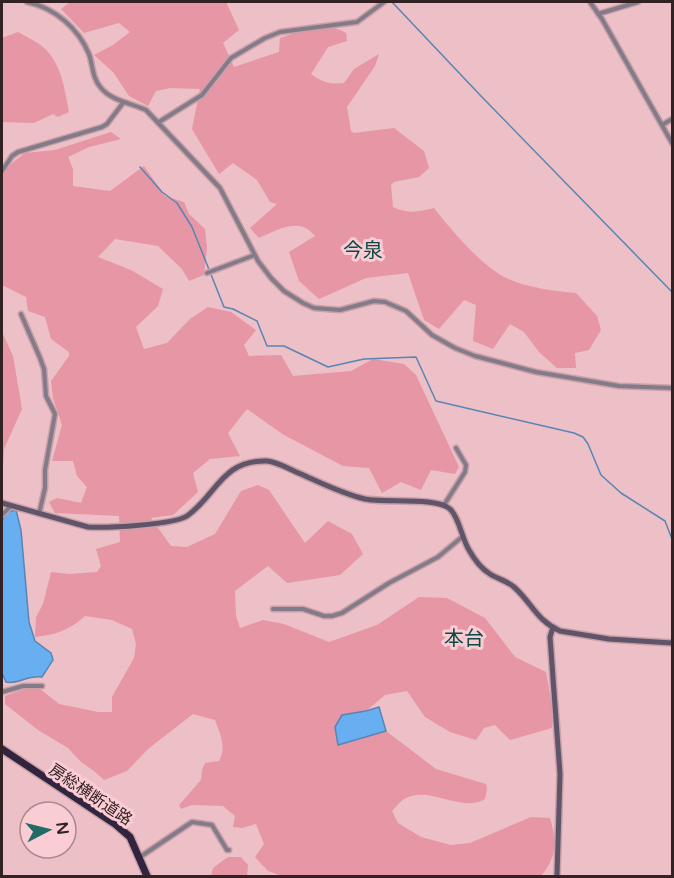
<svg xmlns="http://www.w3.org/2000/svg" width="674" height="878" font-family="'Varela Round','Noto Sans JP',sans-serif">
<rect width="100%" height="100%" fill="#edbfc6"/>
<!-- green -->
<path fill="#e696a4" d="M70 2H226L239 30 223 43 234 67 279 52 280 38C302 31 325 20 346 33L347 41 328 47 311 74C322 82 330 85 344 83L354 69 379 54 375 66 347 107 351 131 354 133 394 128 424 151 429 168 419 177 394 182 391 185 393 207C408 214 418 212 434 208 451 230 476 259 499 274 520 287 552 291 576 293L597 316 601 330 589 350 575 353 576 368H557L539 352 524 332 510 324 493 349 473 341 476 305 464 300 439 329 424 320 408 273 366 278 319 299 299 281 289 252 315 236C300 216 277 230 259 238L250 228 277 204 270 202 257 180 233 163 219 174 192 129 200 89 170 88 156 91 148 106 129 96 113 72 94 55 113 45 130 32 119 23 84 33 61 9Z
M18 32C26 37 36 41 43 47 61 62 65 90 69 112L58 117 53 114 34 123 2 122V38Z
M111 132 121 139 89 147 68 157 73 169V186L110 191 144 166 165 196 184 202 189 214 205 229 207 247 204 275 189 281 182 269 158 246 115 239 98 257 131 270 163 289 158 306 136 327 144 349 167 343 190 319 208 307 231 312 256 330 244 345 249 356 281 355 293 376 351 371 373 359 404 364 416 375 459 467 455 474 431 470 421 490 401 482 382 493 369 468 343 466 284 435 247 409 228 433 240 456 210 459 193 473 198 492 173 515 151 518 171 546 187 547 215 534 241 491 258 485 269 490 305 543 328 521 352 534 363 554 340 575 287 583 268 566 235 591 236 616 240 628 263 620 284 624 329 642 377 625 419 597 447 598 485 618 515 657 546 672 552 706V728L510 740 495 725 484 728 476 740 450 732 425 717 407 691 385 695 366 711 342 715 353 741 386 731 436 769 486 784 487 789 485 799C462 813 430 786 406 798 401 800 396 807 392 811L398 823 421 837 451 845 470 843 531 817 550 818C557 842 557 857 541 876H282L268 871 255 857 264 844 256 824 242 828 233 827 235 816 223 806 192 805 181 809 179 805 201 780 202 770 205 763 219 761C227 747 220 734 215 720L193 714 148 749 127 771 104 780 94 771 81 762 68 748 38 730 5 704V696L24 689 39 688 59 704 98 712H112V697L134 658 136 644 132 629 112 620 85 616C70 630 55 635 35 637L36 617 43 604 51 572 69 574 97 572 101 566 96 549 120 542 119 516 55 513 49 502 57 498 81 503 87 487 77 476 73 461H52L62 425 53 398 51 381 69 356V352L51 339 45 317 28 311 26 297 2 285V176L12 163 25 153 55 150Z
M2 332 13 356 22 409 4 449 2 482Z
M228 857H241L248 865 247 876H211L213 868Z"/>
<!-- water -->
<path fill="#68aff1" stroke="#5885b4" stroke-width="1.5" d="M16 510 21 530 29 622 35 641 51 653 53 660 42 677C26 675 18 685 6 682L2 673V520L8 512Z
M379 707 386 731 338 745 335 727 342 715 366 711Z"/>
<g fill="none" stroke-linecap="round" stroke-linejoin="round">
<!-- stream -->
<path stroke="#5885b4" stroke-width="1.5" d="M392 2 480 95 672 292
M140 167 162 192 177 203 192 227 224 307 233 309 257 321 267 346H284L328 367 364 359 416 357 436 401 574 433 583 437 588 444 601 475 621 493 665 521 672 539"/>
<defs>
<path id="street" d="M27 2C55 8 78 28 89 54 93 65 92 78 101 88 112 101 131 103 146 110L220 188 258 261 271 278 284 291 303 303 314 308 340 310 374 301 385 302 406 311 432 335 455 348 475 356 536 372 619 386 672 388
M590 2 602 19 672 143
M598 14 638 2
M159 122 202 95 231 58 265 38 280 32 357 22 384 2
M662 125 672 119
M2 171 12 156 18 152 102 127 107 124 123 103
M207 273 255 255
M21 314 40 358 44 369 46 396 55 414 45 470V488L39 514
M444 505 465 472 466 465 456 448
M2 515 11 506
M273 609H303L324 616H332L342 613 389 583 438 557 462 537
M2 692 23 686H42
M140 857 192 822 212 825 227 850H229"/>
<path id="secondary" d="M2 503 88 527C106 528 173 525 187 516 217 495 221 460 267 461 278 462 291 470 301 474 321 483 343 494 365 499 385 503 437 497 450 509 459 517 462 539 469 550 474 559 482 569 490 574 498 579 507 581 514 587 532 603 536 620 560 631L609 639 672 643
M553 627 550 637 560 774 557 876"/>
<path id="highway" d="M2 749 115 824 130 837 147 876"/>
</defs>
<!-- street casing -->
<use href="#street" stroke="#c8a0a6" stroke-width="7"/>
<!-- secondary casing -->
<use href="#secondary" stroke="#c8a0a6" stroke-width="8"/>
<!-- highway casing -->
<use href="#highway" stroke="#c8a0a6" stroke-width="10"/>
<!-- street -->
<use href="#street" stroke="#837b8a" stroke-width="4"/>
<!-- secondary -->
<use href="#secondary" stroke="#5f546a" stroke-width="5"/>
<!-- highway -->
<use href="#highway" stroke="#32233f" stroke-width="7"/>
</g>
<g text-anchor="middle" stroke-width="6" stroke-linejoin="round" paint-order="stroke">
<!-- street labels -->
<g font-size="16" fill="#332224" stroke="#faccd3">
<text transform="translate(91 794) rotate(34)" y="6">房総横断道路</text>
</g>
<!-- quarter labels -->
<g font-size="20" fill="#0a4945" stroke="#faccd3">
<text x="363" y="257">今泉</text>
<text x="464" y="645">本台</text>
</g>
</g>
<!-- border -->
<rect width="674" height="878" fill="none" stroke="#332224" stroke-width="6"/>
<!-- north arrow -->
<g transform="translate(48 830) rotate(83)"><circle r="28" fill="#faccd3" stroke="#aa888d" stroke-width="1.5"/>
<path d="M0-4.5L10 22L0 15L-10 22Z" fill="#206b65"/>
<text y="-9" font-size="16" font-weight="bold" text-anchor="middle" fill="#332224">N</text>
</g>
</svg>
